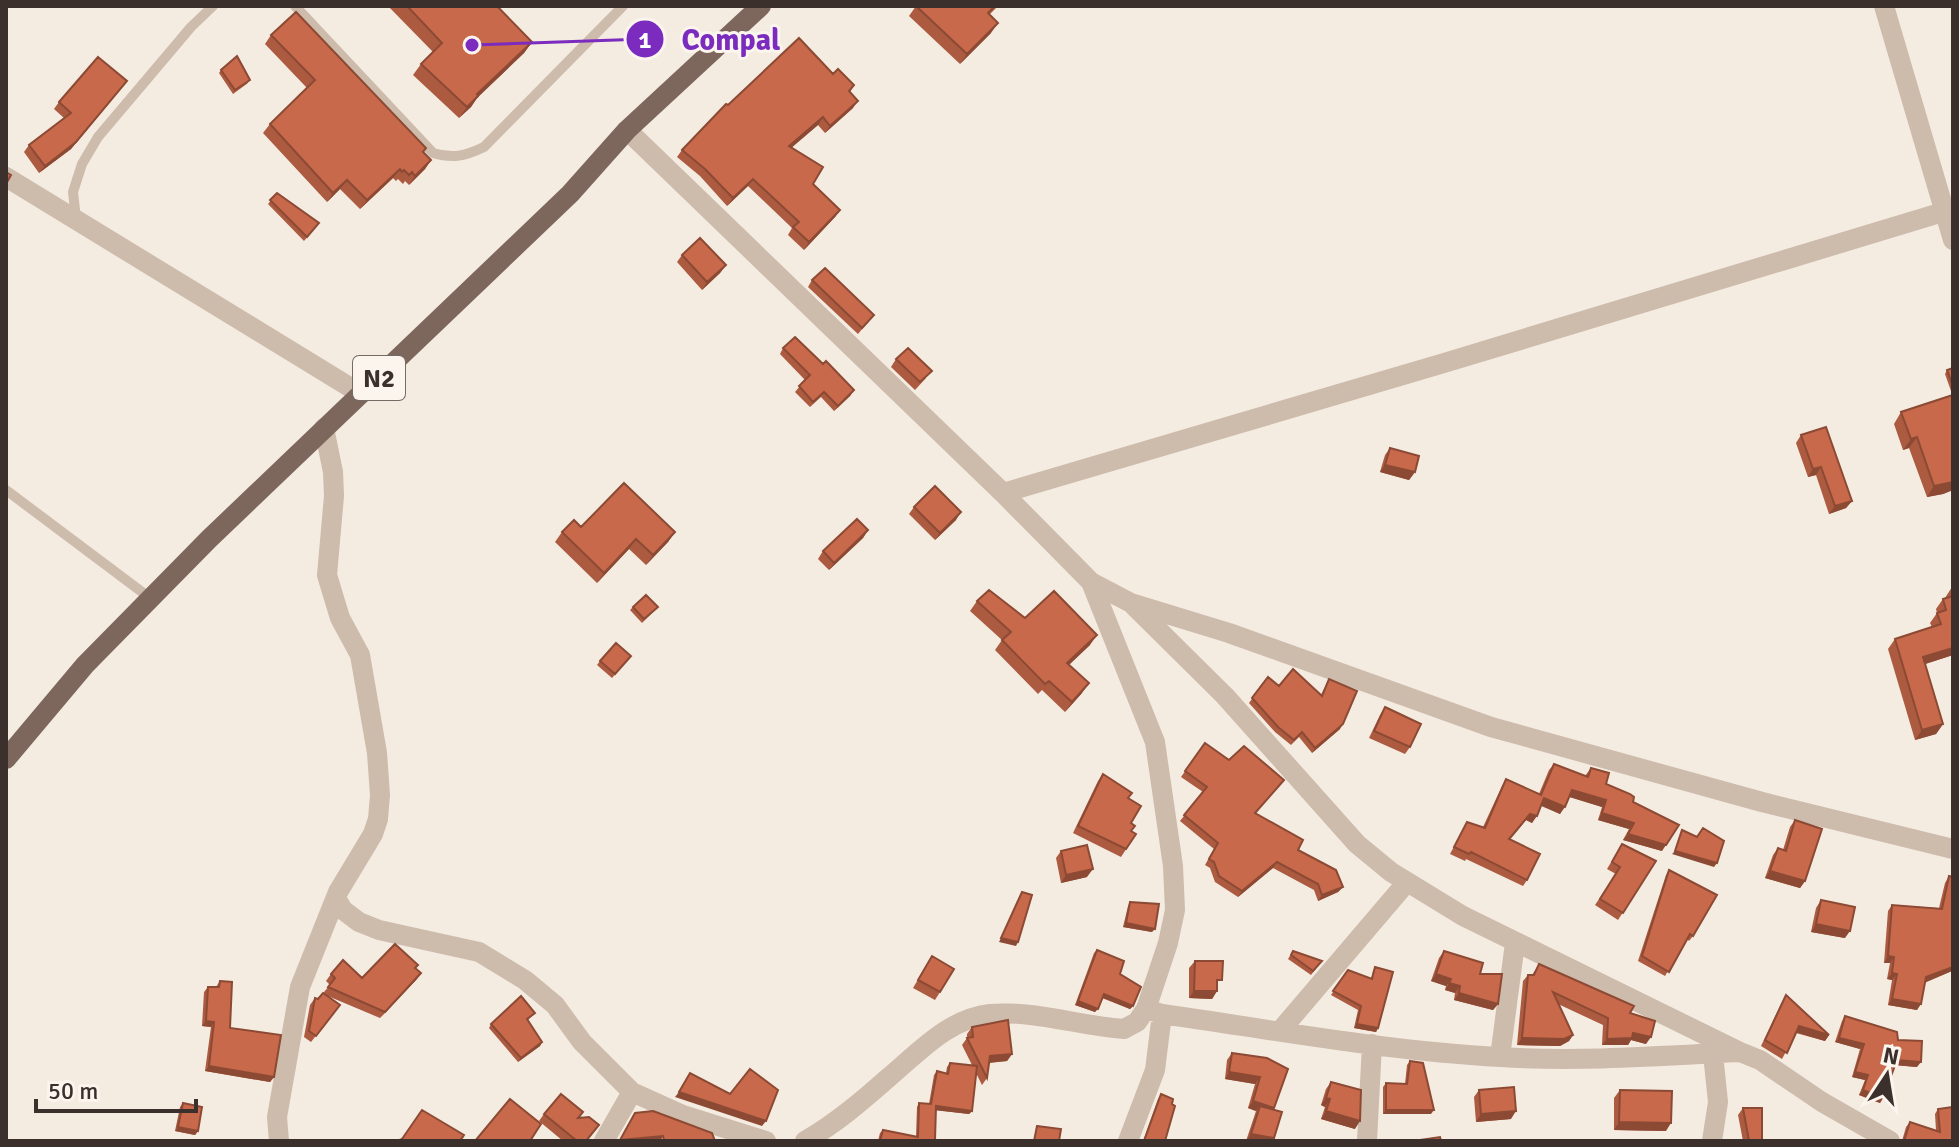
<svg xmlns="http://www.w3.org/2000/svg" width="1959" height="1147" font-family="Signika,sans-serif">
<rect width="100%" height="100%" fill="#f4ebe1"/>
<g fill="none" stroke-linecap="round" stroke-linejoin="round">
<!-- service -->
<path stroke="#cdbbac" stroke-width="10" d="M295 6 433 153C453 159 465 156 484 147L623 6
M76 219 73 192 82 164 98 137 191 27 213 6
M6 490 150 598"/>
<!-- minor -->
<path stroke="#cdbbac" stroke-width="20" d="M1884 6 1953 240
M627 130 1003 493 1091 582 1131 603 1229 633 1491 727 1762 802 1953 849
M6 177 361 394
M1003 493 1444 363 1953 209
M1134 606 1225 696 1357 844 1391 872 1463 916 1740 1052 1760 1060 1822 1102 1890 1141
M336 898 343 910 359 922 379 930 479 952 525 980 555 1005 582 1042 632 1092 683 1115 766 1141
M1146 1009 1162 1014C1274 1030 1387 1051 1501 1057 1579 1062 1660 1056 1738 1052
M1280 1031 1407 882
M1500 1057 1515 943
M279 1141 277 1117 300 987 338 892 373 834 378 819 380 795 377 753 360 655 340 618 327 575 334 496 333 472 324 428
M604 1141 632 1092
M805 1141C835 1124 862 1101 888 1078 919 1052 948 1019 990 1014 1034 1010 1080 1026 1124 1029L1137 1022 1146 1009 1168 943 1175 910 1173 866 1155 742 1091 582
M1128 1141 1155 1070 1162 1014
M1367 1141 1372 1044
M1712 1141 1718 1102 1713 1054"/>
<!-- primary -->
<path stroke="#7d675c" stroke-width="20" d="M6 759 85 665 209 539 570 194 627 130 761 6"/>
</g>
<!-- wall -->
<path fill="#ac5a40" d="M388 6H497L532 42 524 53 477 98 471 107 459 118 413 75 421 64 433 52Z
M916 6H998L989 15 991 33 960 64 909 16Z
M271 35 424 152 431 160 425 169 409 185 405 181 403 184 398 179 396 181 393 178 360 209 340 189 327 202 263 133 270 124 307 88 265 44Z
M221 70 248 83 233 94 219 73Z
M833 74 854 85 850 92 853 108 825 133 818 125 791 148 813 184 840 210 835 217 804 250 788 235 792 228 748 186 727 206 700 176 677 157 682 150 728 105Z
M121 88 71 149 39 173 24 152 29 145 64 118 54 109 59 102Z
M277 193 319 223 304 241 268 204Z
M682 255 726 265 720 273 702 290 677 262Z
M812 280 874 315 858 334 808 287Z
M783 348 823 364 854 390 850 396 834 411 821 397 810 407 795 392 805 380 780 354Z
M896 359 926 378 915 390 891 367Z
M1953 368V390L1951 391 1945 374 1947 370Z
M1953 395V490L1943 494 1927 497 1909 448 1903 450 1894 424 1901 412Z
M1801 435 1852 501 1846 508 1829 514 1816 475 1808 477 1796 443Z
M1390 448 1415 472 1409 480 1380 472 1385 455Z
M914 507 956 520 935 540 909 514Z
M868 530 863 538 829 570 818 559 823 551Z
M562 532H675L668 542 646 565 629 549 597 583 555 542Z
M1952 587H1953V655L1925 664 1943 724 1936 734 1915 740 1888 649 1895 639 1932 627 1930 623 1937 613 1936 609 1943 599 1945 598Z
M977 601 1025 618 1090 645 1069 665 1082 693 1065 712 1042 690 1038 694 995 650 1002 640 970 611Z
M633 607H658L642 623 630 610Z
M628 660 612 678 597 665 600 661Z
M1268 677 1279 686 1321 695 1329 679 1340 729 1312 753 1299 737 1291 745 1275 732 1249 703Z
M1385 707 1410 747 1405 754 1369 738 1380 715Z
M1205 743 1229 760 1284 780 1255 814 1343 887 1338 892 1318 901 1314 890 1273 868 1238 897 1215 882 1210 868 1205 865 1214 849 1180 821 1203 792 1181 777Z
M1554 764 1585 776 1591 768 1606 784 1633 802 1662 851 1623 840 1629 829 1598 820 1602 807 1569 797 1560 814 1541 805 1532 823 1526 820 1510 839 1527 880 1523 886 1466 859 1465 861 1450 854 1467 822 1483 827 1502 786 1506 779 1539 794 1549 770Z
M1103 774 1128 798 1131 831 1136 834 1121 857 1073 833 1098 781Z
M1795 820 1805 881 1800 888 1765 878 1773 855 1778 848 1783 850 1790 827Z
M1622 844 1656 861 1618 920 1595 905 1616 874 1607 869Z
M1061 851 1087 877 1061 883 1056 858Z
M1669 870 1693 936 1689 941 1687 939 1665 976 1638 961 1666 875Z
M1949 876 1953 877V973L1952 971 1925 982 1917 1010 1888 1005 1892 980 1887 979 1890 963H1884L1888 911 1892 905 1939 908 1945 883Z
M1821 900 1845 938 1811 932 1816 908Z
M1130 902 1152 932 1123 927 1128 906Z
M1097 950 1120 974 1133 1006 1130 1009 1102 998 1095 1012 1075 1005 1094 953Z
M1293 951 1322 961 1311 975 1288 959Z
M1444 951 1480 974 1498 1004 1493 1010 1454 1000 1455 993 1445 990 1446 986 1431 981 1439 958Z
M932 956 940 992 935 1000 913 988Z
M1195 961 1217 987V991L1212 999 1189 998V968Z
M1539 964 1630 1013 1646 1044 1631 1040 1628 1045H1602L1603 1025 1558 1004 1573 1035 1569 1041 1560 1046 1517 1045 1523 981 1528 975H1532Z
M1375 967 1378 1028 1376 1032 1354 1028 1358 1010 1331 995 1348 970 1371 979 1373 971Z
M415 968 421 973 416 980 380 1018 323 994 340 1005 311 1042 304 1037 310 1005 315 998 318 999 330 985 326 981 331 974 362 978Z
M220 981 230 1028 274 1077 270 1082 205 1071 211 1027 202 1026 204 992 208 987H216Z
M1786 995 1829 1035 1825 1041 1796 1033 1782 1059 1761 1046 1782 1002Z
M535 1013 528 1020 542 1042 540 1046 518 1062 489 1028 491 1024Z
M1845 1016 1898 1040 1917 1067 1895 1065 1883 1098 1880 1103 1859 1095 1865 1080 1852 1077 1860 1049 1835 1042 1842 1021Z
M972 1027 1012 1054 1007 1061 989 1063 987 1078 982 1085 976 1073 972 1111 969 1114 936 1110 935 1140 937 1141H878L880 1133 883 1130 916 1137 917 1107 919 1103 929 1104 934 1075 937 1071 946 1073 947 1067 950 1063 972 1065 962 1045 967 1038V1034Z
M1232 1053 1267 1058 1273 1110 1274 1138 1272 1141H1246L1256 1111 1248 1108 1255 1084 1225 1079 1227 1060Z
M1410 1061 1431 1114H1383V1087L1386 1083 1405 1084 1407 1065Z
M1331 1082 1355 1129 1321 1119 1325 1107 1321 1105 1326 1089Z
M1479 1090 1511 1119 1476 1122 1474 1097Z
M1620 1090 1666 1131 1614 1130V1098Z
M1161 1094 1172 1104 1165 1141H1143L1158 1099Z
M183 1103 198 1131 195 1135 175 1131 180 1107Z
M1743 1108 1762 1141H1743L1738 1115Z
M1938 1109 1953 1141H1902L1906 1127 1910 1122 1936 1130 1935 1114Z
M544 1114 580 1118 587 1141H563L539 1121Z"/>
<!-- shaded-wall -->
<path fill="#8c4a34" d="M998 23 991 33 960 64 967 54Z
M532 42 524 53 477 98 471 107 459 118 477 94Z
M127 81 71 149 39 173 45 166Z
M858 101 853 108 825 133 830 126Z
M823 117 818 125 784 154 789 146Z
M431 160 425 169 409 185 415 176Z
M400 169 393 178 360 209 367 200Z
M753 179 748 186 727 206 733 198Z
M347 180 340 189 327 202 333 193Z
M840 210 835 217 804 250 809 242Z
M726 265 720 273 702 290 707 282Z
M854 390 850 396 834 411 838 406Z
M1917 437 1909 448 1903 450 1911 439Z
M1385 465 1415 472 1409 480 1380 472Z
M1821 467 1816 475 1808 477 1813 469Z
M1953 482V490L1943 494 1927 497 1934 486Z
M1852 501 1846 508 1829 514 1835 506Z
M961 512 956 520 935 540 940 533Z
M868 530 863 538 829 570 834 563Z
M675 532 668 542 646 565 653 555Z
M636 539 629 549 597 583 604 573Z
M1097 635 1090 645 1060 673 1067 663Z
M1953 648V655L1916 667 1923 657Z
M1089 683 1082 693 1065 712 1072 702Z
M1343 724 1340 729 1312 753 1315 748Z
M1943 724 1936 734 1915 740 1922 730Z
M1572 790 1606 800 1602 807 1567 796Z
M1544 798 1565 807 1560 814 1539 805Z
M1602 813 1634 823 1629 829 1598 820Z
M1530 814 1537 816 1532 823 1526 820 1505 846Z
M1628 834 1666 845 1662 851 1623 840Z
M1675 851 1717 863 1714 867 1672 854Z
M1277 862 1273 868 1238 897 1242 891Z
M1093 869 1087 877 1061 883 1066 875Z
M1770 871 1805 881 1800 888 1765 878Z
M1343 887 1338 892 1318 901 1322 895Z
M1126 923 1155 929 1152 932 1123 927Z
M1816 924 1850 931 1845 938 1811 932Z
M1001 938 1018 942 1016 946 999 942Z
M1888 956 1894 957 1890 963H1884Z
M1953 967 1952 971 1922 984 1926 977Z
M421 973 416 980 380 1018 385 1012Z
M1892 973 1897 974 1892 980 1887 979Z
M1436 974 1451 979 1446 986 1431 981Z
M1449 983 1460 986 1455 993 1445 990Z
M1194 991H1217L1212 999 1189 998Z
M1459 993 1498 1004 1493 1010 1454 1000Z
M1104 994 1133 1006 1130 1009 1101 997Z
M1892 999 1921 1004 1917 1010 1888 1005Z
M1078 1001 1098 1009 1095 1012 1075 1005Z
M206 1021 214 1022 211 1027 202 1026Z
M1357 1024 1378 1028 1376 1032 1354 1028Z
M1799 1026 1829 1035 1825 1041 1795 1032Z
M1633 1033 1651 1037 1646 1044 1631 1040 1628 1045H1602L1607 1039Z
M1573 1035 1569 1041 1560 1046 1517 1045 1522 1038Z
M1839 1038 1864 1044 1860 1049 1835 1042Z
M542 1042 540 1046 518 1062 521 1058Z
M1012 1054 1007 1061 985 1063 990 1056Z
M1897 1060 1921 1062 1917 1067 1893 1065Z
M209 1066 274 1077 270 1082 205 1071Z
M1229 1072 1260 1077 1255 1084 1225 1079Z
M1855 1072 1868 1075 1865 1080 1852 1077Z
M1863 1090 1883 1098 1880 1103 1859 1095Z
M679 1092 766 1121 762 1126 675 1097Z
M1326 1098 1330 1099 1325 1107 1321 1105Z
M1253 1101 1274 1108 1270 1115 1260 1106 1256 1111 1248 1108Z
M936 1106 972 1111 969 1114 933 1110Z
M1386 1110H1434L1431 1114H1383Z
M1326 1111 1360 1121 1355 1129 1321 1119Z
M1516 1111 1511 1119 1476 1122 1481 1114Z
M1619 1122 1671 1123 1666 1131 1614 1130Z
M178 1127 198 1131 195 1135 175 1131Z
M1251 1134 1274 1138 1272 1141H1246Z
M663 1136 661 1140 619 1141 620 1140Z"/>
<!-- building -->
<path fill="#c8694b" stroke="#8c4a34" stroke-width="2" d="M407 6H497L532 42 477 94 478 96 467 107 421 64 442 43Z
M916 6H995L988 13 998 23 967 54Z
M296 12 426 148 423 152 431 160 415 176 412 172 409 175 404 170 402 172 400 169 367 200 347 180 333 193 270 124 315 80 271 35Z
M799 38 833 74 838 69 854 85 849 91 858 101 830 126 823 117 789 146 823 167 813 184 840 210 809 242 793 227 799 222 753 179 733 198 705 169 682 150 726 104 728 105Z
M237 56 250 80 235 90 221 70Z
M98 57 127 81 76 142 45 166 29 145 71 113 59 102Z
M6 172 11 175 6 184Z
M277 193 319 223 307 237 270 200Z
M700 238 726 265 707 282 682 255Z
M825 268 874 315 862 328 812 280Z
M795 337 823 364 826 361 854 390 838 406 824 392 813 402 799 386 810 375 783 348Z
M908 348 932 371 920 382 896 359Z
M1953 368V386L1947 370Z
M1953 395V482L1934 486 1917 437 1911 439 1901 412Z
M1826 427 1852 501 1835 506 1821 467 1813 469 1801 435Z
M1390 448 1419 456 1415 472 1385 465Z
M624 483 675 532 653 555 636 539 604 573 562 532 574 520 581 527Z
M935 486 961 512 940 533 914 507Z
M857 519 868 530 834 563 823 551Z
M989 590 1025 618 1054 591 1097 635 1067 663 1089 683 1072 702 1049 681 1045 684 1002 640 1011 632 977 601Z
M646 595 658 607 644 619 633 607Z
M1953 596V648L1923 657 1943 724 1922 730 1895 639 1941 624 1937 613 1946 610 1943 599Z
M616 643 631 656 615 674 600 661Z
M1293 669 1322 696 1329 679 1357 691 1343 724 1315 748 1302 732 1294 740 1278 727 1252 698 1268 677 1279 686Z
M1385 707 1421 724 1410 747 1374 731Z
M1205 743 1229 760 1244 746 1284 780 1255 813 1303 840 1298 850 1336 870 1343 887 1322 895 1318 884 1277 862 1242 891 1219 876 1214 862 1209 859 1218 843 1184 815 1207 787 1185 771Z
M1554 764 1588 777 1591 768 1609 773 1606 784 1630 794 1634 797 1633 802 1679 825 1666 845 1628 834 1634 823 1602 813 1606 800 1572 790 1565 807 1544 798 1537 816 1530 814 1509 839 1540 854 1527 880 1471 852 1469 854 1454 847 1467 822 1485 828 1506 779 1541 795Z
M1103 774 1132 793 1128 798 1141 806 1131 823 1135 826 1131 831 1136 834 1126 849 1078 826Z
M1795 820 1822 829 1805 881 1770 871 1778 848 1786 851Z
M1703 828 1724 841 1717 863 1675 851 1682 830 1697 837Z
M1622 844 1656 861 1623 913 1600 899 1620 867 1612 862Z
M1087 845 1093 869 1066 875 1061 851Z
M1669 870 1717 895 1693 936 1690 934 1669 972 1642 956Z
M1949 876 1953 877V967L1926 977 1921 1004 1892 999 1897 974 1892 973 1894 957 1888 956 1892 905 1942 909Z
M1022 892 1032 895 1018 942 1001 938Z
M1821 900 1855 907 1850 931 1816 924Z
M1130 902 1159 904 1155 929 1126 923Z
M395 944 418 965 415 968 421 973 385 1012 328 987 335 978 331 974 343 960 362 978Z
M1097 950 1124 961 1120 974 1141 987 1133 1006 1104 994 1098 1009 1078 1001Z
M1293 951 1322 961 1313 971 1291 955Z
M1444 951 1483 963 1480 974H1502L1498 1004 1459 993 1460 986 1449 983 1451 979 1436 974Z
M932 956 954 969 940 992 918 980Z
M1195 961H1223L1222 980H1217V991H1194Z
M1539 964 1634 1006 1630 1013 1655 1021 1651 1037 1633 1033 1632 1038 1607 1039 1608 1018 1553 992 1573 1035 1564 1039 1522 1038 1528 975H1534Z
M1375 967 1393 972 1378 1028 1357 1024 1361 1006 1333 991 1348 970 1372 979Z
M220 981 232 982 230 1028 281 1035 274 1077 209 1066 214 1022 206 1021 208 987H219Z
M323 993 340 1005 316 1036 309 1031 315 998 318 999Z
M1786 995 1829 1035 1799 1026 1787 1053 1765 1040Z
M521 996 535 1013 527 1019 542 1042 521 1058 491 1024Z
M1845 1016 1897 1032 1898 1040 1922 1041 1921 1062 1897 1060 1883 1098 1863 1090 1868 1075 1855 1072 1864 1044 1839 1038Z
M1008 1020 1012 1054 990 1056 987 1078 967 1038 973 1037 972 1027Z
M1232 1053 1267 1058 1288 1069 1274 1108 1253 1101 1260 1077 1229 1072Z
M1410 1061 1423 1063 1434 1110H1386V1083L1407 1084Z
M950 1063 977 1066 972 1111 936 1106 935 1140 937 1141H880L883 1130 918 1137 919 1103 931 1104 937 1071 948 1074Z
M750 1069 778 1090 766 1121 679 1092 690 1073 730 1094Z
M1331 1082 1361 1090 1360 1121 1326 1111 1330 1099 1326 1098Z
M1514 1087 1516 1111 1481 1114 1479 1090Z
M1620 1090 1672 1091 1671 1123 1619 1122Z
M561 1094 583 1112 578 1118 589 1117 599 1125 586 1141H577L544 1114Z
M1161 1094 1173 1099 1172 1104 1175 1106 1165 1141H1144Z
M510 1099 541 1124 530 1141H475Z
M183 1103 202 1107 198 1131 178 1127Z
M1260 1106 1282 1112 1274 1138 1251 1134Z
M1953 1107V1141H1904L1910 1122 1940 1132 1938 1109Z
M1743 1108H1762V1141H1749Z
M422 1110 464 1135 460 1141H397L402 1139Z
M653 1111 712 1133 715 1141H664L663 1136 620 1140 635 1113Z
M1037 1126 1061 1129 1059 1141H1034Z
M1440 1137 1441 1141H1413Z"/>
<g text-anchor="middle" stroke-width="6" stroke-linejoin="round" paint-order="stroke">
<!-- shield labels -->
<rect fill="#fbf5ee" stroke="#756b66" stroke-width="2" x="353" y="356" width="52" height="44" rx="6"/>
<g font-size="26" font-weight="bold" fill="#3b302b">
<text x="379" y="387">N2</text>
</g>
</g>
<!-- callouts -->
<path fill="none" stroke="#7b2cbf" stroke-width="3" d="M472 45L645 39"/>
<g fill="#7b2cbf" stroke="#fbf5ee" stroke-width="3">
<circle cx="472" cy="45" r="8"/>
<circle cx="645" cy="39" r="20"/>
</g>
<g font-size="24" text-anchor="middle" font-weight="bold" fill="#fff">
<text x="645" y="48">1</text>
</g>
<g font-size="30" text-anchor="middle" font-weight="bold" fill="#7b2cbf" stroke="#fbf5ee" stroke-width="6" stroke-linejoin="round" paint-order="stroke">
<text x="731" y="50">Compal</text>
</g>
<!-- border -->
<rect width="1959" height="1147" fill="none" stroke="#3b302b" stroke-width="16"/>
<!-- north arrow -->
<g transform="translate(1887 1075) rotate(12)" stroke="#fbf5ee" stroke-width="6" paint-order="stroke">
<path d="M0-6L14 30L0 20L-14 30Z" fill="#3b302b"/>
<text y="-12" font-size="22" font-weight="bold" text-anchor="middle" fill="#3b302b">N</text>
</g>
<!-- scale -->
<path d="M36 1099v12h160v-12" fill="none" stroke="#3b302b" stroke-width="4"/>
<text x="48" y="1099" font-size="24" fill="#3b302b" stroke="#fbf5ee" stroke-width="6" paint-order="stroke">50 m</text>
</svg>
